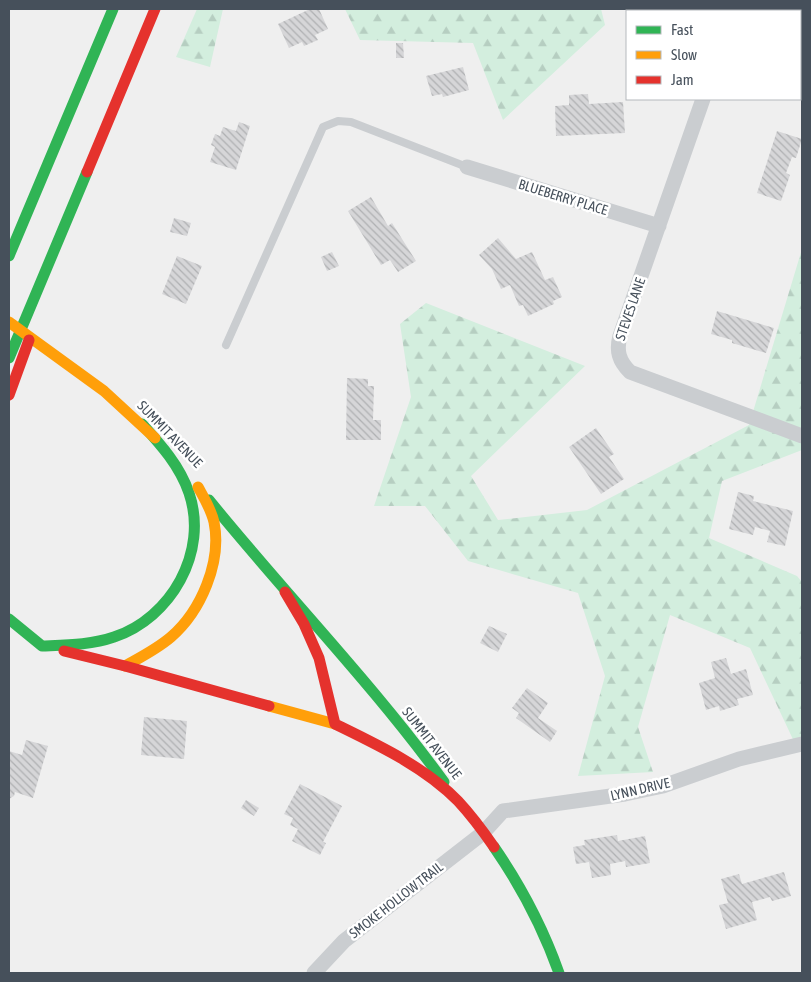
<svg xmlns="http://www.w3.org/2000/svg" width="811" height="982" font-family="'Asap Condensed',sans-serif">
<defs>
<pattern id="forest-firs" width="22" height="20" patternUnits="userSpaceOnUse" patternTransform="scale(1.25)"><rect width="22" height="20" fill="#d3eede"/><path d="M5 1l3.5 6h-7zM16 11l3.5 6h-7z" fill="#b6cec1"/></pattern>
<pattern id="building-back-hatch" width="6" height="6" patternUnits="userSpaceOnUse" patternTransform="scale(1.25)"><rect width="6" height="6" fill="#d6d6d8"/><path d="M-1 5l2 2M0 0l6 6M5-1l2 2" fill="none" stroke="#afb0b2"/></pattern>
</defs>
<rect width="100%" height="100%" fill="#efefef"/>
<!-- forest -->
<path fill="url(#forest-firs)" d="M197 9H223L210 67 176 57Z
M345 9H601L605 25 503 120 473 43 360 40Z
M802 249V450L722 481 709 538 797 576 802 582V749L798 750 750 648 670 615 638 727 653 772 578 776 605 676 578 593 468 561 425 506H374L411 397 400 324 426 303 585 366 471 476 498 520 587 510 749 425Z"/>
<!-- building -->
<path fill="url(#building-back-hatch)" d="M310 9H319L328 29 315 35 318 40 304 46 302 42 289 48 278 24Z
M396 43H403L404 58H396Z
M463 67 469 90 443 97 442 94 432 96 426 76Z
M588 94 589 104 623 102 625 133 556 136 555 106 569 105V95Z
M239 122 250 126 236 170 210 162 215 147 211 145 215 134 220 136 223 127 236 131Z
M777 131 802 139 796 158 792 157 786 173 790 175 781 201 757 193Z
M371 197 388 226 392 223 416 261 398 272 390 260 381 265 348 211Z
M174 218 191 223 187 236 170 232Z
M498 238 516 259 532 252 545 280 553 277 562 297 553 301 554 304 528 316 523 305 519 306 510 285 501 289 492 269 479 255Z
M332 252 339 266 327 271 321 257Z
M177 256 202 266 186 304 162 294Z
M717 311 774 328 766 353 732 343V340L711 334Z
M347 378 368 379V386H374L373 420H381V440H346Z
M596 428 614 454 609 457 624 479 601 494 569 447Z
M738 492 754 496 753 501 793 511 785 546 767 542 770 531 755 527 753 535 729 529Z
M489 626 507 634 498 652 480 643Z
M726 658 731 674 746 669 753 695 737 699 739 705 720 711 719 706 706 710 699 683 715 678 711 662Z
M527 688 548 703 538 718 557 731 550 742 516 718 519 713 512 708Z
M144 717 187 721 184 759 141 755Z
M26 740 48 746 33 798 15 792 14 796 9 799V751L22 755Z
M300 784 342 806 323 842 326 843 320 855 292 841 298 829 290 825 293 818 284 814Z
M246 800 259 808 254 816 241 808Z
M617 835 618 841 645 836 650 863 626 867 625 861 610 864 611 875 592 878 589 862 576 864 573 847 585 845 584 840Z
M784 872 791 896 772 901 770 897 752 902 757 920 726 929 719 905 728 903 721 879 739 874 742 884Z"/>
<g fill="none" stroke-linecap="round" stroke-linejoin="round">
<!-- lane -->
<path stroke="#cacdd0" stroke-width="8" d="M226 345 323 127 338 121 351 122 467 167"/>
<!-- street -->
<path stroke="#cacdd0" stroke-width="15" d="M733 11 734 9
M703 99 620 336C616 351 619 361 630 372L802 436
M467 167 659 226
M314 973 344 941 483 833 503 811 625 794 663 786 739 759 802 744"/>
<!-- fast -->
<path stroke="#30b455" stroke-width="11" d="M9 256 113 9
M9 358 87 172
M209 500C286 595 372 683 444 782
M9 619 42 646C66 645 91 645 114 637 171 618 209 552 189 493 180 466 161 445 142 424
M494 847C521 886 543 928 559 973"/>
<!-- slow -->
<path stroke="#ff9f0a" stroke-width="11" d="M9 322 104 391 155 438
M125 666C141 657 157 649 171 637 201 611 222 562 214 522 211 509 204 498 198 487
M269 706 335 724"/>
<!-- jam -->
<path stroke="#e5322d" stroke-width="11" d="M87 172 155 9
M9 395 29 340
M285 592 304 624 319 658 335 724C378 745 425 767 458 801 471 815 483 831 494 847
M64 651 125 666 269 706"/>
</g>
<g text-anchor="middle" stroke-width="5" stroke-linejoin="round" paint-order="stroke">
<!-- street labels -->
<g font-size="14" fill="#46505b" stroke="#fff">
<text transform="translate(563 197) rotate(17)" y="5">BLUEBERRY PLACE</text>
<text transform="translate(630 309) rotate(-71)" y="5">STEVES LANE</text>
<text transform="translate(170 434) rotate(46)" y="5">SUMMIT AVENUE</text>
<text transform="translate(432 743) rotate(52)" y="5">SUMMIT AVENUE</text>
<text transform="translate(640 789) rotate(-13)" y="5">LYNN DRIVE</text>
<text transform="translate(396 900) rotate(-38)" y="5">SMOKE HOLLOW TRAIL</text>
</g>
</g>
<!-- border -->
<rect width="811" height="982" fill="none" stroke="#46505b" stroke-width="20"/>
<!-- legend -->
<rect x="626" y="10" width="175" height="90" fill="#ffffff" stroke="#b5b9bd"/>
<rect x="636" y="26" width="25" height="8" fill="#30b455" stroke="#b5b9bd"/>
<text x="671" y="35" font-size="15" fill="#46505b">Fast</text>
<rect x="636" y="51" width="25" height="8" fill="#ff9f0a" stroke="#b5b9bd"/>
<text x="671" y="60" font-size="15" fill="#46505b">Slow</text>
<rect x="636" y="76" width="25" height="8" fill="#e5322d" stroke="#b5b9bd"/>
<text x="671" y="85" font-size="15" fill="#46505b">Jam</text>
</svg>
